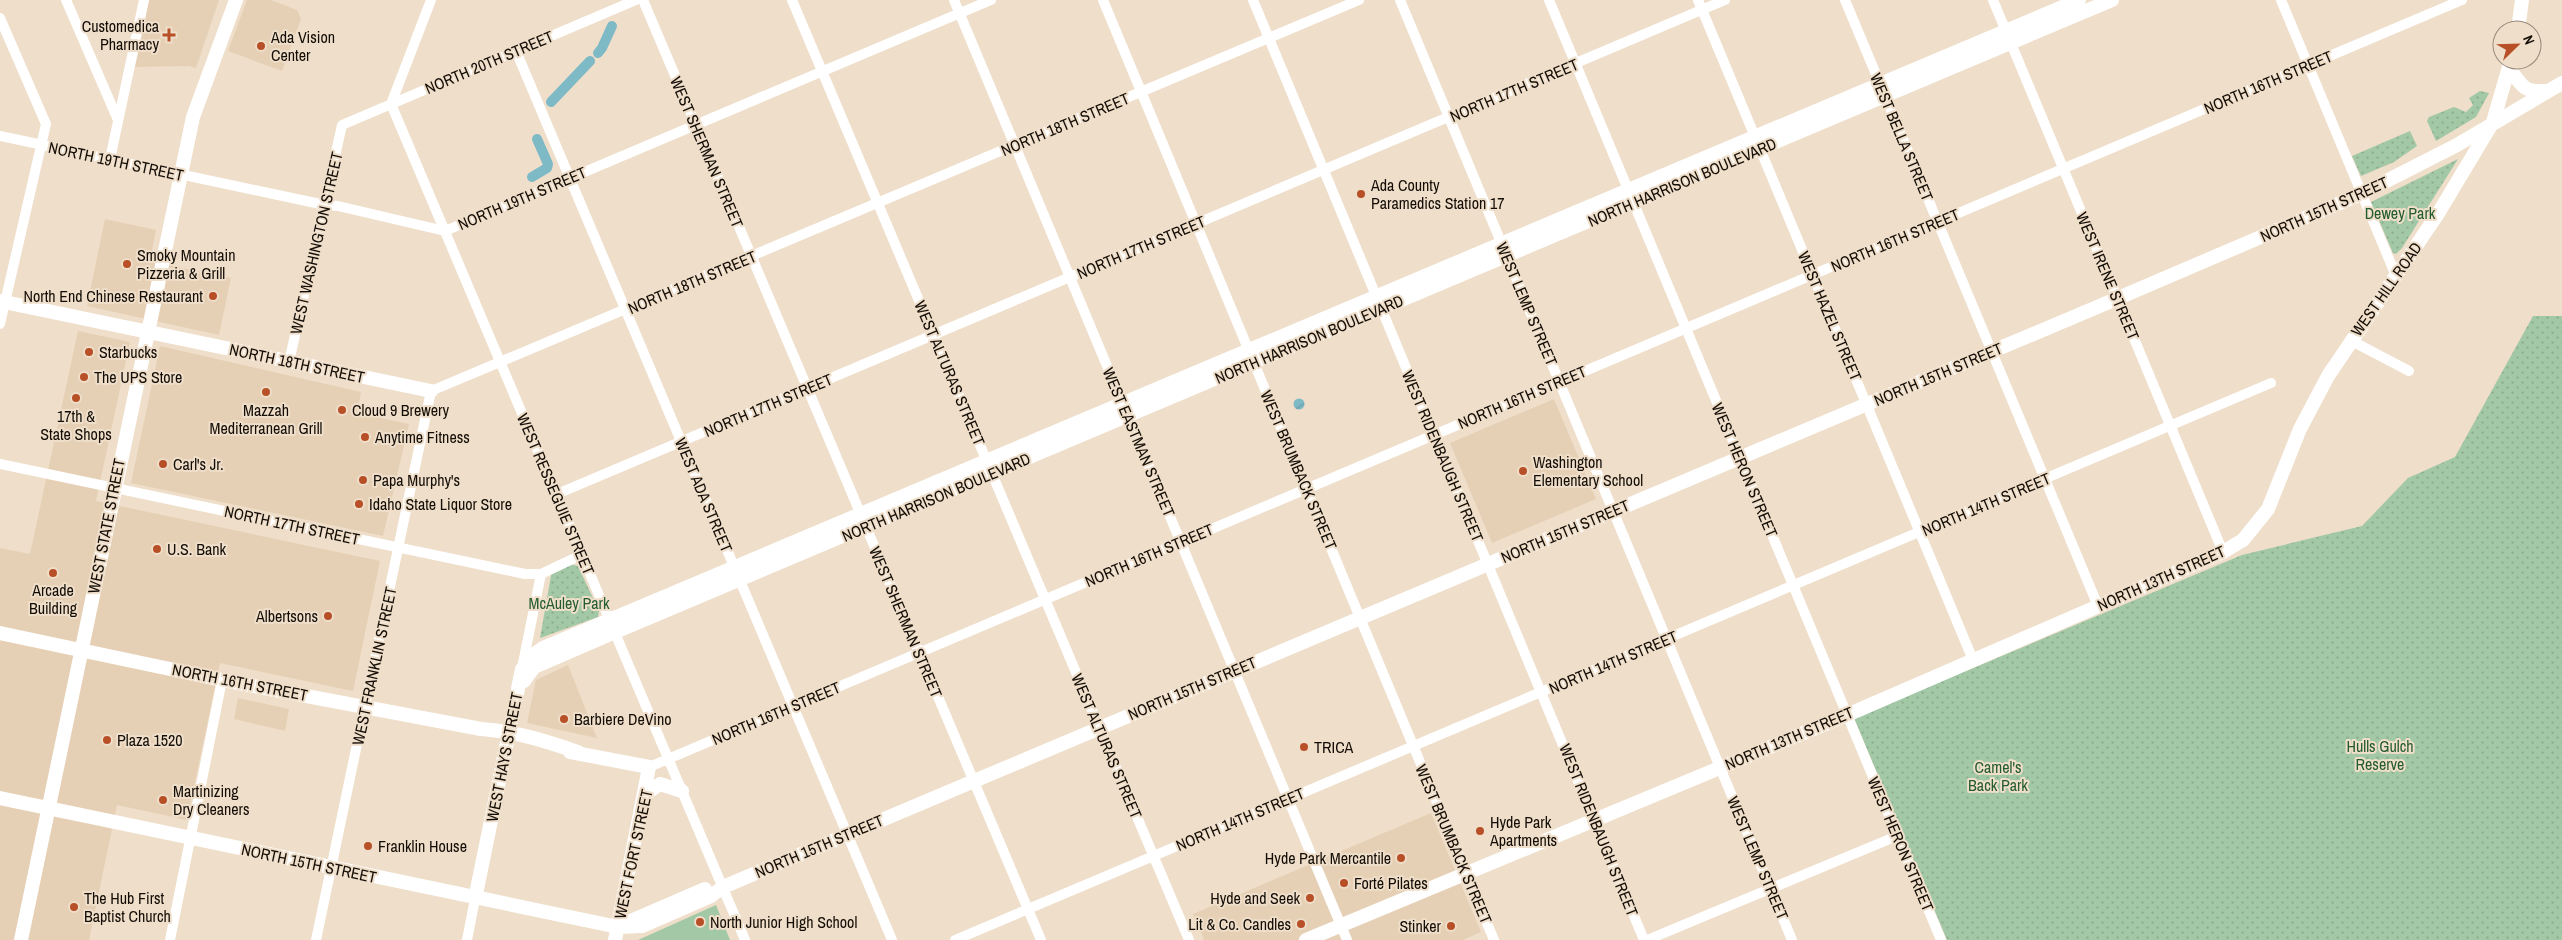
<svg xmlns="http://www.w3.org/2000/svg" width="2562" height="940" font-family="'Archivo Narrow',sans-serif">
<defs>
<pattern id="park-dots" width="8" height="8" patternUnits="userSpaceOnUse" patternTransform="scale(1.25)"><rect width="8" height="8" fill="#a2c8a6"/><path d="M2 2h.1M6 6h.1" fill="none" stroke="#8bab8d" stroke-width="1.8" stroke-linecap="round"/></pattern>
<pattern id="water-waves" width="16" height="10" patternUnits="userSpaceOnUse" patternTransform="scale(1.25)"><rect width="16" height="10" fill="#7eb9c6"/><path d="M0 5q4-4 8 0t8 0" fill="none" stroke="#6c9ea9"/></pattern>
</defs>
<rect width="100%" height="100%" fill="#efdec9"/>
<!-- built -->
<path fill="#e6d0b5" d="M149 0H219L196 68 189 66 135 67Z
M247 0H271L297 10 301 19 282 71 228 51Z
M105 219 156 230 150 261 231 278 219 335 87 306Z
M78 331 130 342 96 501 380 561 353 691 220 663 187 820 117 805 89 940H0V548L30 554Z
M160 346 361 392 357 413 409 424 383 536 131 483Z
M1554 399 1596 499 1492 543 1450 443Z
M568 665 597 738 527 723 536 680Z
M238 698 289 709 285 731 234 719Z
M1431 813 1481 932 1463 940H1204L1193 914Z"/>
<!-- grass -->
<path fill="#a2c8a6" d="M716 905 730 940H638Z"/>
<!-- park -->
<path fill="url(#park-dots)" d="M2480 91 2489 93 2476 117 2436 141 2427 121 2429 117 2454 107 2466 112 2473 105 2469 98Z
M2410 131 2417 146 2394 162 2361 176 2352 156Z
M2458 159 2402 248 2396 254 2393 253 2371 202Z
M2533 316H2562V940H1947L1854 718 2242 555 2362 526 2408 478 2455 457Z
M569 564 578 566 599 611 598 617 540 638 552 570Z"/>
<!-- water -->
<path fill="url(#water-waves)" d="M1293.5 404a5.5 5.5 0 1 1 11 0a5.5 5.5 0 1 1-11 0Z"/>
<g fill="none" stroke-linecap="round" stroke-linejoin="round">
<!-- canal -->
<path stroke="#7eb9c6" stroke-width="10" d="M598 53 602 48 612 26
M551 102 590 61
M532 177 547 168 548 164 537 139"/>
<!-- street -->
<path stroke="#fff" stroke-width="10" d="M66 0 118 120
M431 0 391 104 745 940
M643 0 1041 940
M792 0 1189 940
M954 0 1347 940
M1103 0 1494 940
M1253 0 1644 940
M1400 0 1792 940
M1549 0 1941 940
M1698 0 1973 660
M1845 0 2098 606
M1993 0 2223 552
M2281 0 2396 276
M0 18 46 124 0 324
M516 51 892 940
M0 136 325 205 338 206 445 231 991 0
M110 159 144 0
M2350 340 2409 371
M289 362 342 125 636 0
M0 464 525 574H541L581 555
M557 494 1725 0
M522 668 541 574
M649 767 2462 0
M170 940 222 680
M316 940 431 391 1359 0
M467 940 475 899
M955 940 2271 383
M1647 940 1897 836"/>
<!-- secondary -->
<path stroke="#fff" stroke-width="14" d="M2518 30 2522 0
M2509 69C2524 86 2521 92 2547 91
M0 301 431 391
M0 633 222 680 481 729C514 731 546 741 578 752
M524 681 534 667 615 632 2112 0
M570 752 649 767 615 940
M0 798 618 927 642 926 711 896 723 887 2102 305 2361 194 2457 145 2562 83
M644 798 648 792 660 784 682 791
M475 899 522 669 536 653 543 648 2079 0
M624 924 705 889
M21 940 193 117 236 0
M1306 940 1847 715 2223 552 2243 540 2268 509 2300 429 2328 376 2439 212 2493 122 2511 60"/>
</g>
<!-- markers -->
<g fill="#b75027" stroke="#efdec9" stroke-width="2">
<path d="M166.5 27.5h5v5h5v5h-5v5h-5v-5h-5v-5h5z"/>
<circle cx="261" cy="46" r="5"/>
<circle cx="1361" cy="194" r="5"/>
<circle cx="127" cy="264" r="5"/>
<circle cx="213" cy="296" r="5"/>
<circle cx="89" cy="352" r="5"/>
<circle cx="84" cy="377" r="5"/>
<circle cx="266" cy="392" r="5"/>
<circle cx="76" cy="398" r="5"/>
<circle cx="342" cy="410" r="5"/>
<circle cx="365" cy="437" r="5"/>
<circle cx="163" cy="464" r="5"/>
<circle cx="1523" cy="471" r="5"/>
<circle cx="363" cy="480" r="5"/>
<circle cx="359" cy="504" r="5"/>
<circle cx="157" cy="549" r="5"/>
<circle cx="53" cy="573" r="5"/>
<circle cx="328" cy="616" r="5"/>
<circle cx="564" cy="719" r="5"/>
<circle cx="107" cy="740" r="5"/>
<circle cx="1304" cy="747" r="5"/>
<circle cx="163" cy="800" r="5"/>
<circle cx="1480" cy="831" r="5"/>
<circle cx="368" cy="846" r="5"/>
<circle cx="1401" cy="858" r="5"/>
<circle cx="1344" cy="883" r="5"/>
<circle cx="1310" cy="898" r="5"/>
<circle cx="74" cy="907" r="5"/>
<circle cx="700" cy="922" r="5"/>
<circle cx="1301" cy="924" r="5"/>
<circle cx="1451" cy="926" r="5"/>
</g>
<g text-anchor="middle" stroke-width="4" stroke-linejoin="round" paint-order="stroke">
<!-- poi labels -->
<g font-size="16" fill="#130d06" stroke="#efdec9" text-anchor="start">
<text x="159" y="32" text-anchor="end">Customedica<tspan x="159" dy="18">Pharmacy</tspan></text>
<text x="271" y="43">Ada Vision<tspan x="271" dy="18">Center</tspan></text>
<text x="1371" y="191">Ada County<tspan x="1371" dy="18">Paramedics Station 17</tspan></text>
<text x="137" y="261">Smoky Mountain<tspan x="137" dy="18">Pizzeria &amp; Grill</tspan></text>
<text x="203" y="302" text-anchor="end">North End Chinese Restaurant</text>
<text x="99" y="358">Starbucks</text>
<text x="94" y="383">The UPS Store</text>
<text x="266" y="416" text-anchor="middle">Mazzah<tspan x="266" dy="18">Mediterranean Grill</tspan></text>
<text x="352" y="416">Cloud 9 Brewery</text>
<text x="76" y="422" text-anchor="middle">17th &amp;<tspan x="76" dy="18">State Shops</tspan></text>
<text x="375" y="443">Anytime Fitness</text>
<text x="1533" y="468">Washington<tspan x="1533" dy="18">Elementary School</tspan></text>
<text x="173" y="470">Carl's Jr.</text>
<text x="373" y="486">Papa Murphy's</text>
<text x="369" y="510">Idaho State Liquor Store</text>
<text x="167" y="555">U.S. Bank</text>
<text x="53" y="596" text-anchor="middle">Arcade<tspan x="53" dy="18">Building</tspan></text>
<text x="318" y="622" text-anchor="end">Albertsons</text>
<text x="574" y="725">Barbiere DeVino</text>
<text x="117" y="746">Plaza 1520</text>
<text x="1314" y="753">TRICA</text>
<text x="173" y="797">Martinizing<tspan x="173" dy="18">Dry Cleaners</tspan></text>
<text x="1490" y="828">Hyde Park<tspan x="1490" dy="18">Apartments</tspan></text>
<text x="378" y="852">Franklin House</text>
<text x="1391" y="864" text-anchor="end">Hyde Park Mercantile</text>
<text x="1354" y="889">Forté Pilates</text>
<text x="84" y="904">The Hub First<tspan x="84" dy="18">Baptist Church</tspan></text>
<text x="1300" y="904" text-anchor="end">Hyde and Seek</text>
<text x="710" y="928">North Junior High School</text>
<text x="1291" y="930" text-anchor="end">Lit &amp; Co. Candles</text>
<text x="1441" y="932" text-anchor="end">Stinker</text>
</g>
<!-- street labels -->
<g font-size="16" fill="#130d06" stroke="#efdec9">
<text transform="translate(489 62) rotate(-23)" y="6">NORTH 20TH STREET</text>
<text transform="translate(2268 82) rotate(-23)" y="6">NORTH 16TH STREET</text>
<text transform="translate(1514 90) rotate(-23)" y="6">NORTH 17TH STREET</text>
<text transform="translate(1065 124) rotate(-23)" y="6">NORTH 18TH STREET</text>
<text transform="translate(1902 137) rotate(67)" y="6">WEST BELLA STREET</text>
<text transform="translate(707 152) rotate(67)" y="6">WEST SHERMAN STREET</text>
<text transform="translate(116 161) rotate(12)" y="6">NORTH 19TH STREET</text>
<text transform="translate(1682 182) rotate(-23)" y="6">NORTH HARRISON BOULEVARD</text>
<text transform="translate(522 198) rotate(-23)" y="6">NORTH 19TH STREET</text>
<text transform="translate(2324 209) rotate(-24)" y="6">NORTH 15TH STREET</text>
<text transform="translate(1895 240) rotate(-23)" y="6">NORTH 16TH STREET</text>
<text transform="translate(316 243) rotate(-77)" y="6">WEST WASHINGTON STREET</text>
<text transform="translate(1141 247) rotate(-23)" y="6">NORTH 17TH STREET</text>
<text transform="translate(2108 276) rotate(67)" y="6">WEST IRENE STREET</text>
<text transform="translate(692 282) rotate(-23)" y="6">NORTH 18TH STREET</text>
<text transform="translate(2386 289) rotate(-55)" y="6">WEST HILL ROAD</text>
<text transform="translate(1527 304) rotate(67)" y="6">WEST LEMP STREET</text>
<text transform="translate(1830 316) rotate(67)" y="6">WEST HAZEL STREET</text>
<text transform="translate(1309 339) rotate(-23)" y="6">NORTH HARRISON BOULEVARD</text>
<text transform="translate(297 363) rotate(12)" y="6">NORTH 18TH STREET</text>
<text transform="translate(950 373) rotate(67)" y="6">WEST ALTURAS STREET</text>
<text transform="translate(1938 374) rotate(-23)" y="6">NORTH 15TH STREET</text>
<text transform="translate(1522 397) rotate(-23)" y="6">NORTH 16TH STREET</text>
<text transform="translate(768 405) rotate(-23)" y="6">NORTH 17TH STREET</text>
<text transform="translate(1139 442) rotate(67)" y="6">WEST EASTMAN STREET</text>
<text transform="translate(1443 456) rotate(67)" y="6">WEST RIDENBAUGH STREET</text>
<text transform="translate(1299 470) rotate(67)" y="6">WEST BRUMBACK STREET</text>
<text transform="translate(1745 470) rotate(67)" y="6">WEST HERON STREET</text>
<text transform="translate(556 494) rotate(67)" y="6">WEST RESSEGUIE STREET</text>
<text transform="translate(704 495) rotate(67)" y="6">WEST ADA STREET</text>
<text transform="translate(936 497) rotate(-23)" y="6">NORTH HARRISON BOULEVARD</text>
<text transform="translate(1986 504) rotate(-23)" y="6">NORTH 14TH STREET</text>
<text transform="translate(292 525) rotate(12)" y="6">NORTH 17TH STREET</text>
<text transform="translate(106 526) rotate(-79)" y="6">WEST STATE STREET</text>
<text transform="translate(1565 531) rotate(-23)" y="6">NORTH 15TH STREET</text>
<text transform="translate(1149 555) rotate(-23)" y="6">NORTH 16TH STREET</text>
<text transform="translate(2161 578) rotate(-24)" y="6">NORTH 13TH STREET</text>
<text transform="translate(906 622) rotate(67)" y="6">WEST SHERMAN STREET</text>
<text transform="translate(1613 662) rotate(-23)" y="6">NORTH 14TH STREET</text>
<text transform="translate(374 666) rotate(-78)" y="6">WEST FRANKLIN STREET</text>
<text transform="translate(240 682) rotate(11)" y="6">NORTH 16TH STREET</text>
<text transform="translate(1192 688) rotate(-23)" y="6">NORTH 15TH STREET</text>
<text transform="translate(776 713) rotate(-23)" y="6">NORTH 16TH STREET</text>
<text transform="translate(1789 738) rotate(-23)" y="6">NORTH 13TH STREET</text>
<text transform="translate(1107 746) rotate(67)" y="6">WEST ALTURAS STREET</text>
<text transform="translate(504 757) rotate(-79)" y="6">WEST HAYS STREET</text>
<text transform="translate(1240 819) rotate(-23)" y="6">NORTH 14TH STREET</text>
<text transform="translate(1599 830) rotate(68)" y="6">WEST RIDENBAUGH STREET</text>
<text transform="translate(1454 844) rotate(67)" y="6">WEST BRUMBACK STREET</text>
<text transform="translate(1901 844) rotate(67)" y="6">WEST HERON STREET</text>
<text transform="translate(819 846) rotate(-23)" y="6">NORTH 15TH STREET</text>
<text transform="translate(633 854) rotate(-78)" y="6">WEST FORT STREET</text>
<text transform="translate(1758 858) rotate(67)" y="6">WEST LEMP STREET</text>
<text transform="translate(309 863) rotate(12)" y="6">NORTH 15TH STREET</text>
</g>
<!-- park labels -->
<g font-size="16" fill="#235c2f" stroke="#efdec9">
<text x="2400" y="219">Dewey Park</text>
<text x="569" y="609">McAuley Park</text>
<text x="2380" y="752">Hulls Gulch<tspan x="2380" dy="18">Reserve</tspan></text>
<text x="1998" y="773">Camel's<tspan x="1998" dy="18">Back Park</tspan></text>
</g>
</g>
<!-- north arrow -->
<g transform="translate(2517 45) rotate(67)"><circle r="24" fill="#efdec9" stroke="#978a7b"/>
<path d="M0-4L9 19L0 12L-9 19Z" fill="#b75027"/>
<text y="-8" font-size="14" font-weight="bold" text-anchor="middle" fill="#130d06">N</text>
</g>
</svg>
